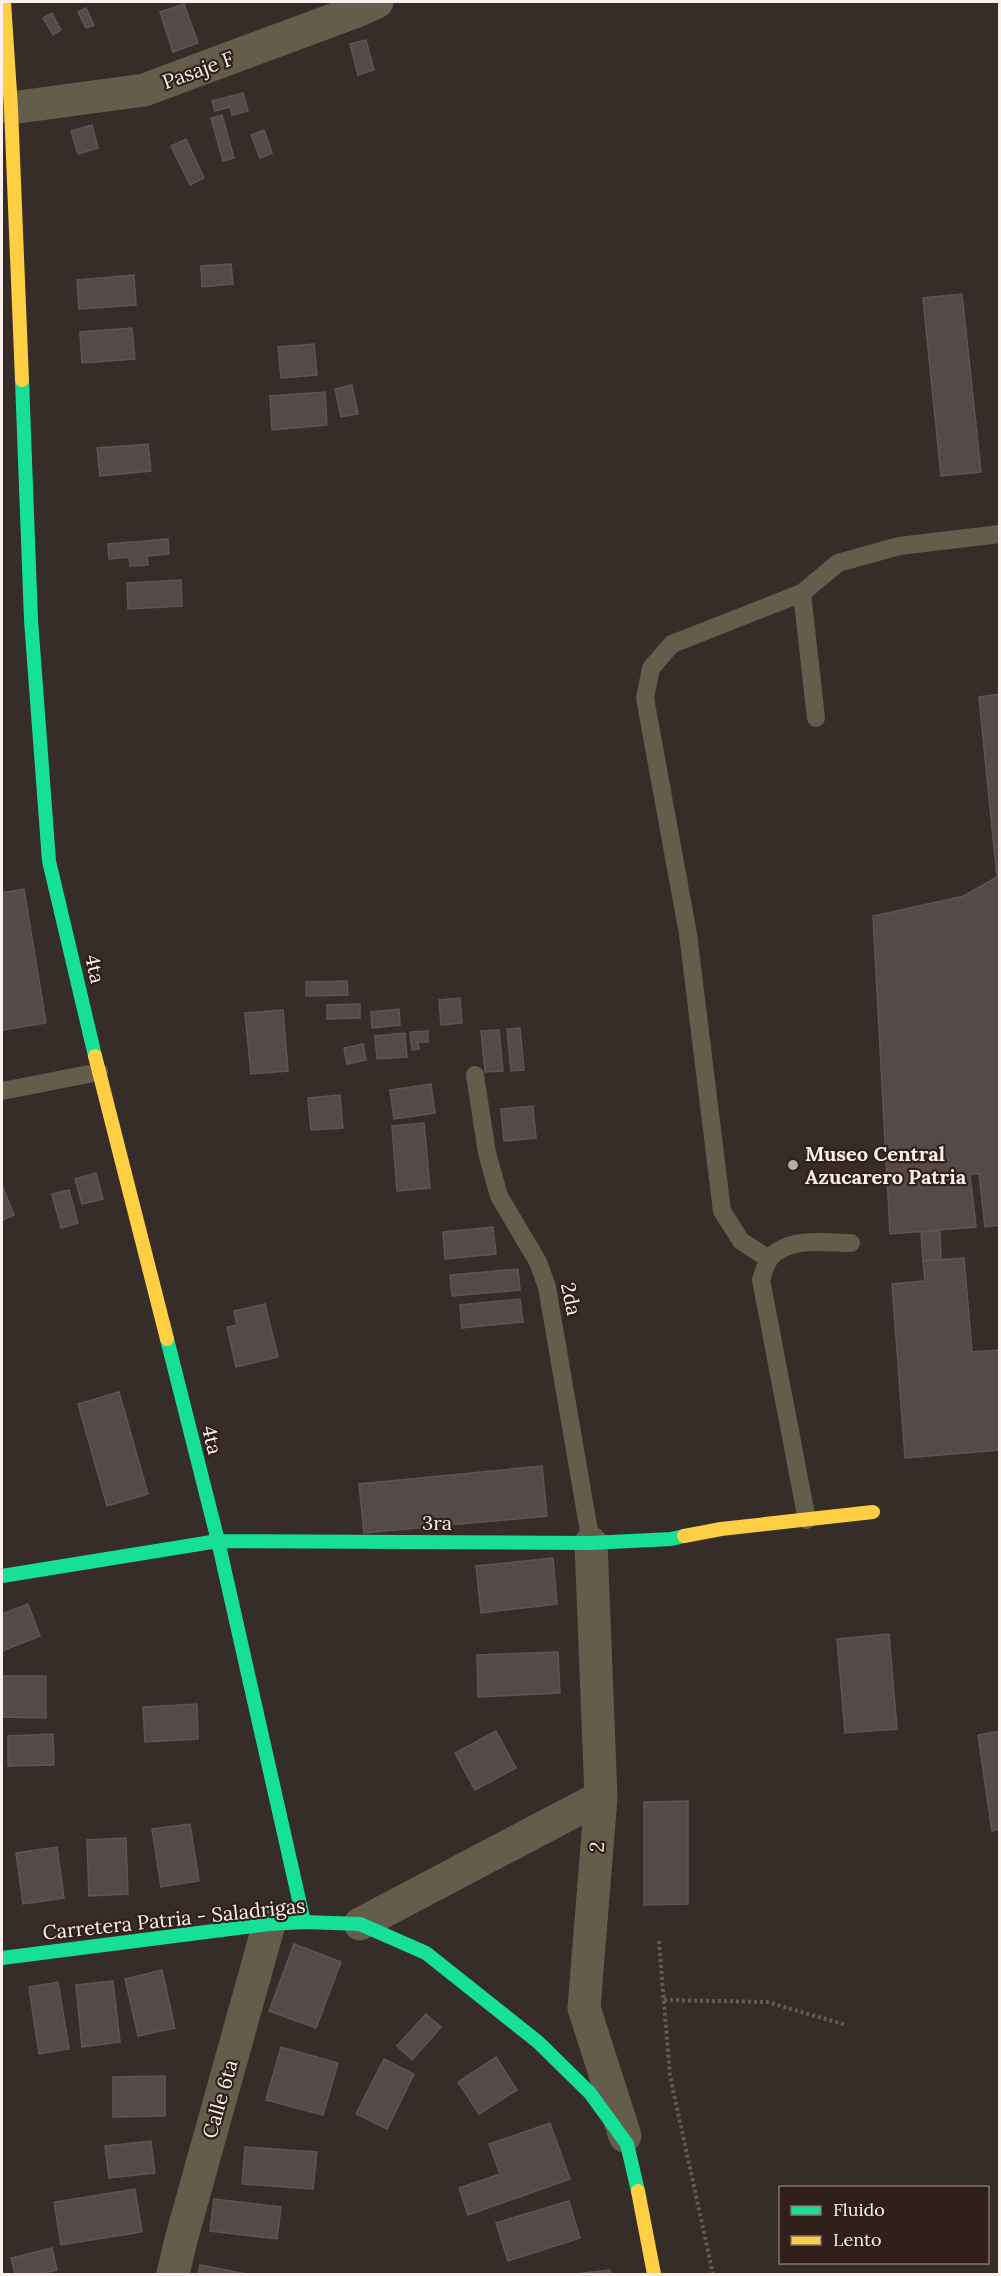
<svg xmlns="http://www.w3.org/2000/svg" width="1001" height="2276" font-family="Lora,serif">
<rect width="100%" height="100%" fill="#362d29"/>
<!-- building -->
<path fill="#534b47" stroke="#5e5653" stroke-width="1.5" d="M184 4 198 43 173 52 160 12Z
M86 8 94 25 86 28 78 12Z
M52 13 61 30 53 35 43 18Z
M366 40 374 70 358 75 350 44Z
M243 93 248 111 232 115 230 107 215 111 212 101Z
M222 115 234 158 223 161 211 118Z
M92 125 98 148 78 154 71 131Z
M264 130 272 153 260 158 251 135Z
M186 139 204 178 190 185 171 146Z
M231 264 233 284 202 287 201 266Z
M134 275 136 305 79 309 77 280Z
M962 294 981 472 941 476 923 298Z
M132 328 135 359 82 363 80 332Z
M314 344 317 375 281 378 278 347Z
M352 385 358 414 341 417 335 389Z
M325 392 327 425 272 430 270 396Z
M148 444 151 471 100 476 97 448Z
M168 539 169 554 147 556 148 565 130 566 129 557 109 559 108 544Z
M181 580 182 606 128 609 127 583Z
M1000 694V1225L985 1227 979 1174H970L976 1227 890 1234 873 916 964 896 997 877 979 697Z
M24 889 46 1023 2 1030V893Z
M347 981 348 995 306 996V982Z
M460 998 462 1023 441 1025 439 1000Z
M360 1004V1018L327 1019V1005Z
M399 1009 400 1025 372 1028 371 1012Z
M283 1010 288 1071 251 1074 245 1013Z
M520 1028 524 1070 511 1071 507 1029Z
M499 1030 503 1071 485 1072 481 1031Z
M428 1031V1042H418L419 1049 412 1050 410 1032Z
M405 1033 407 1057 377 1059 375 1036Z
M363 1044 366 1060 347 1064 344 1048Z
M431 1084 435 1113 394 1119 390 1090Z
M340 1095 343 1128 311 1130 308 1098Z
M533 1106 536 1138 504 1141 501 1109Z
M424 1123 430 1188 397 1191 392 1126Z
M96 1173 103 1199 82 1204 75 1179Z
M2 1185 14 1215 2 1220Z
M69 1190 78 1223 61 1228 52 1194Z
M493 1227 496 1254 445 1259 443 1232Z
M940 1231 941 1259 923 1261 921 1232Z
M964 1258 972 1352 999 1350 1000 1450 905 1458 892 1284 925 1281 923 1261Z
M518 1269 520 1290 452 1296 450 1275Z
M520 1299 523 1322 462 1328 460 1305Z
M265 1304 278 1357 236 1367 227 1327 237 1325 234 1311Z
M119 1392 148 1494 107 1506 78 1404Z
M542 1466 547 1516 364 1533 359 1484Z
M553 1558 557 1604 481 1613 476 1566Z
M28 1604 40 1636 2 1651V1614Z
M889 1634 897 1729 845 1733 837 1639Z
M558 1652 560 1693 478 1697 477 1655Z
M2 1676H46V1718L2 1717Z
M197 1704 198 1739 145 1742 143 1707Z
M496 1731 516 1768 475 1790 455 1753Z
M1000 1731V1829L992 1831 978 1735Z
M53 1734 54 1765 8 1766V1736Z
M688 1801V1904L644 1905V1802Z
M190 1824 199 1881 161 1887 152 1829Z
M126 1838 128 1894 89 1896 87 1840Z
M57 1847 64 1898 23 1904 16 1853Z
M294 1944 341 1962 316 2028 269 2011Z
M162 1970 175 2028 138 2036 125 1979Z
M113 1981 120 2042 82 2047 76 1985Z
M58 1982 69 2049 39 2054 29 1987Z
M426 2014 441 2027 412 2060 397 2046Z
M281 2047 338 2063 323 2115 266 2100Z
M496 2057 517 2090 479 2114 458 2082Z
M384 2059 414 2074 387 2129 356 2114Z
M165 2076V2116L113 2117V2077Z
M550 2123 570 2179 468 2215 459 2188 500 2174 489 2144Z
M151 2141 155 2173 109 2178 105 2146Z
M245 2147 317 2152 313 2189 242 2184Z
M135 2189 142 2232 61 2245 54 2202Z
M214 2199 281 2207 277 2239 210 2231Z
M569 2201 580 2238 508 2261 496 2223Z
M52 2248 57 2270 40 2274H15L11 2258Z
M200 2265 247 2274H198Z
M610 2270 611 2274H574Z"/>
<g fill="none" stroke-linecap="round" stroke-linejoin="round">
<!-- path -->
<path stroke="#635d51" stroke-width="4" stroke-dasharray="3 3" stroke-linecap="butt" d="M659 1941 670 2076 713 2274
M664 2000 767 2002 846 2025"/>
<!-- lane -->
<path stroke="#655d4c" stroke-width="18" d="M802 593 816 718
M475 1075 487 1153 499 1196 538 1262 547 1287 591 1543
M2 1091 99 1072
M769 1259 741 1241 722 1211 688 934 645 698 651 668 672 644 802 593 838 563 899 546 1000 534
M807 1520 761 1280C763 1273 766 1264 770 1258 789 1236 826 1243 851 1243"/>
<!-- street -->
<path stroke="#655d4c" stroke-width="33" d="M11 108 144 90 357 11 377 2
M591 1543 601 1797 584 2008 625 2136
M360 1924 601 1797
M173 2274 181 2240 269 1924"/>
<!-- fast -->
<path stroke="#16e098" stroke-width="14" d="M22 380 31 620 49 861 95 1056
M167 1339 218 1541 304 1922
M2 1576 218 1541 591 1543 671 1539 684 1536
M2 1958 269 1924 304 1922 360 1924 426 1953 538 2042 590 2093 627 2144 638 2191"/>
<!-- slow -->
<path stroke="#ffcf43" stroke-width="14" d="M4 2 11 108 22 380
M95 1056 167 1339
M684 1536 721 1529 873 1512
M638 2191 654 2274"/>
</g>
<!-- markers -->
<circle fill="#b7aca8" stroke="#31201a" stroke-width="2" cx="793" cy="1165" r="6"/>
<g text-anchor="middle" stroke-width="4.5" stroke-linejoin="round" paint-order="stroke">
<!-- street labels -->
<g font-size="20" fill="#fdf0ec" stroke="#31201a">
<text transform="translate(198 70) rotate(-20)" y="7">Pasaje F</text>
<text transform="translate(95 969) rotate(77)" y="7">4ta</text>
<text transform="translate(571 1299) rotate(78)" y="7">2da</text>
<text transform="translate(212 1440) rotate(76)" y="7">4ta</text>
<text x="437" y="1530">3ra</text>
<text transform="translate(597 1847) rotate(-86)" y="7">2</text>
<text transform="translate(174 1919) rotate(-6)" y="7">Carretera Patria - Saladrigas</text>
<text transform="translate(220 2099) rotate(-74)" y="7">Calle 6ta</text>
</g>
<!-- poi labels -->
<g font-size="20" font-weight="bold" fill="#fdf0ec" stroke="#31201a" text-anchor="start">
<text x="805" y="1161">Museo Central<tspan x="805" dy="23">Azucarero Patria</tspan></text>
</g>
</g>
<!-- border -->
<rect width="1001" height="2276" fill="none" stroke="#fdf0ec" stroke-width="6"/>
<!-- legend -->
<rect x="779" y="2186" width="210" height="78" fill="#31201a" stroke="#83736e" stroke-width="1.5"/>
<rect x="791" y="2206" width="30" height="9" fill="#16e098" stroke="#83736e" stroke-width="1.5"/>
<text x="833" y="2216" font-size="18" fill="#fdf0ec">Fluido</text>
<rect x="791" y="2236" width="30" height="9" fill="#ffcf43" stroke="#83736e" stroke-width="1.5"/>
<text x="833" y="2246" font-size="18" fill="#fdf0ec">Lento</text>
</svg>
